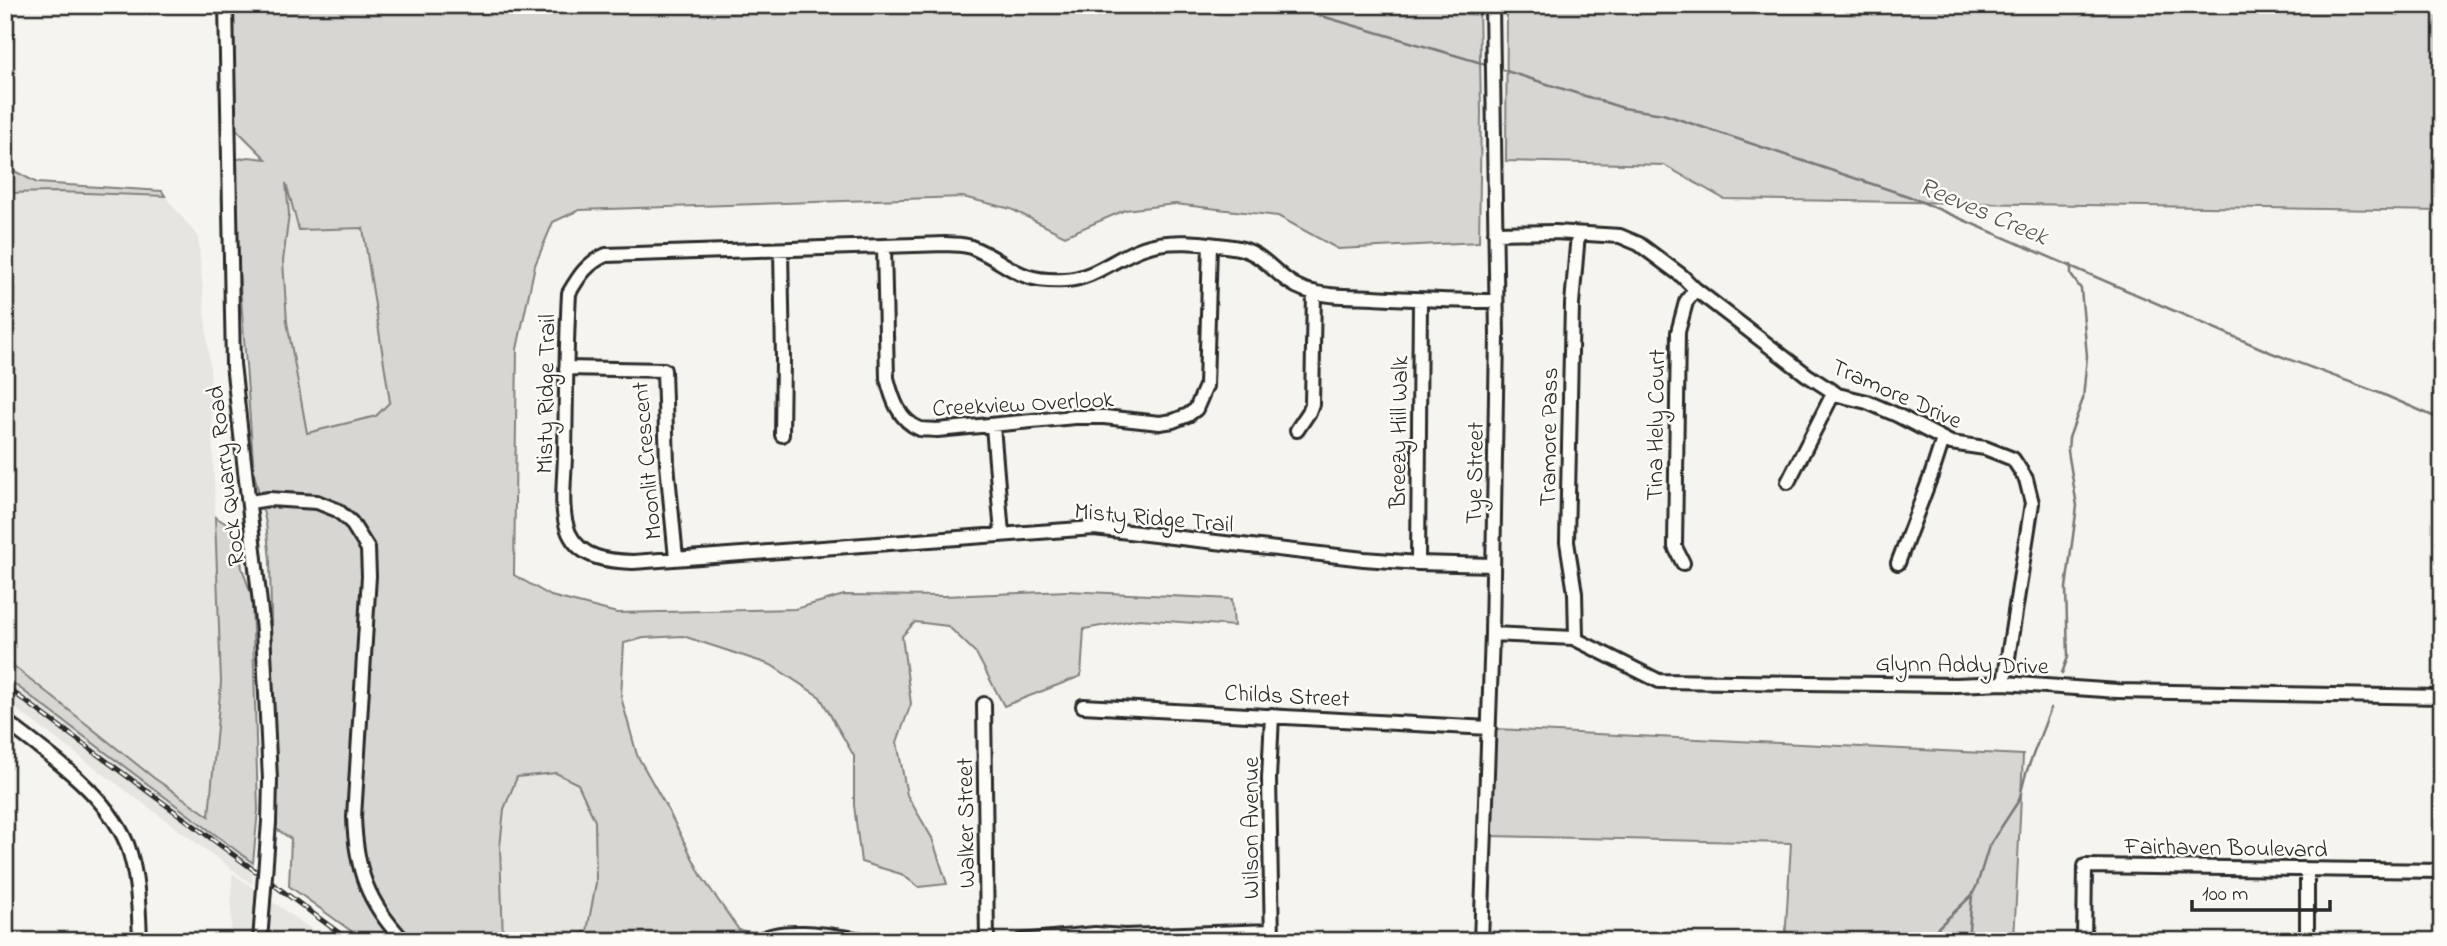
<svg xmlns="http://www.w3.org/2000/svg" width="2447" height="946" font-family="'Indie Flower',sans-serif">
<rect width="100%" height="100%" fill="#f5f4ef"/>
<filter id="ink" filterUnits="userSpaceOnUse"><feTurbulence type="fractalNoise" baseFrequency=".0143" numOctaves="2"/><feDisplacementMap in="SourceGraphic" scale="14" xChannelSelector="R" yChannelSelector="G"/><feConvolveMatrix kernelMatrix="1 2 1 2 8 2 1 2 1" color-interpolation-filters="sRGB"/></filter>
<g filter="url(#ink)">
<!-- built -->
<path fill="#e6e5e0" d="M284 177 363 228 390 402 376 416 307 433 287 322 283 261 289 214Z
M63 192 165 196 198 237 210 369 221 682 209 817 154 778 5 659V193Z
M5 677 253 863 252 884 5 701Z
M556 773 578 784 595 821 596 883 587 931 563 941H503L500 847 504 809 517 777Z
M232 873 328 941H231Z"/>
<!-- green -->
<path fill="#d7d6d2" stroke="#81807e" stroke-width="2" fill-rule="evenodd" d="M232 5H1479L1481 111 1479 242 1338 249 1278 216 1175 204 1125 210 1065 236 1011 209 963 197 579 210 553 222 535 265 517 349 514 575 551 596 617 613 795 609 844 595 944 596 1067 591 1232 599 1234 626 1139 619 1084 629 1081 676 1004 706 976 653 948 626 915 622 902 636 911 704 897 742 907 795 932 838 947 884 919 887 901 874 861 862 854 805V756L820 697 771 665 683 636 644 638 624 643 621 697 637 755 667 808 702 877 739 930 806 941H563L587 931 596 883 595 821 578 784 556 773 517 777 504 809 500 847 503 941H365L289 886 291 839 275 828 270 560 266 523 254 473 233 191 234 160 248 157 266 159 234 127ZM286 183 299 230 363 228 390 402 376 416 307 433 287 322 283 261 289 214Z
M1507 5H2442V211L1724 199 1664 165 1506 161Z
M5 166 37 183 162 191 165 196 58 192 5 193Z
M215 517 230 526 237 537 242 568 252 597 258 810 253 863 5 677V659L154 778 209 816 221 682Z
M1496 729 2023 755 2014 941H1785L1791 843 1490 836Z"/>
<g fill="none" stroke-linecap="round" stroke-linejoin="round">
<!-- stream -->
<path stroke="#797877" stroke-width="2.5" d="M1284 5 1485 64
M1500 69 1623 108 1663 114 1908 196 2272 353 2382 394 2442 420
M2062 673 2068 657 2066 588 2077 506 2068 451 2069 438 2083 399 2087 356 2081 289 2071 275V265
M1924 941 1972 895 1977 885 1989 846 2019 800 2026 773 2051 708
M1968 941 1972 895"/>
<defs>
<path id="minor" d="M226 5 233 364 263 630 270 780 269 822
M1495 233 1555 232 1620 236 1639 244 1682 276 1695 289 1807 375 1838 395 1867 402 1897 415 1951 443 1985 448 2013 459 2026 479 2032 503 2004 683
M884 246 887 378C892 398 899 421 920 429 925 430 932 429 937 430L1075 417H1104L1160 423 1173 421 1188 415 1196 409 1206 386 1210 245
M781 250 783 359 782 435
M566 368 664 370 667 464 676 558
M993 426 1002 534
M1297 430 1309 412 1312 404 1314 292
M1788 482 1834 392
M250 502 269 499 317 502 337 510 351 522 368 549 369 576 354 817C356 870 367 902 404 941
M1418 563 1420 300
M1683 563 1675 547 1678 332 1686 302 1695 289
M1898 563 1932 473 1943 439
M1493 565 1418 563 1364 559 1094 528 633 562C608 561 581 559 569 533 559 510 565 477 565 453 566 400 566 347 569 293 579 276 587 263 606 255L945 244C954 245 963 244 971 247 1011 263 1015 283 1065 280 1094 279 1116 257 1143 248 1170 238 1204 243 1233 247 1266 251 1276 280 1305 290 1327 297 1351 296 1374 297 1415 299 1455 301 1496 301
M1492 634 1573 638 1659 681 1956 685 2004 683 2118 691 2442 697
M1573 638 1576 636 1575 593 1567 542 1572 304 1578 234
M984 704 987 941
M1083 706 1489 728
M5 721C47 753 106 793 127 844 138 873 139 910 140 941
M759 941C783 925 840 937 869 941
M1021 941 1095 934 1125 936 1272 931
M1272 941 1269 779 1272 715
M1481 941 1492 634 1497 336 1492 5
M2084 941 2085 866 2442 871
M2307 941V870"/>
</defs>
<!-- minor casing -->
<use href="#minor" stroke="#2b2b2b" stroke-width="18"/>
<!-- minor -->
<use href="#minor" stroke="#fdfcf7" stroke-width="12"/>
<defs>
<path id="rail" d="M5 686 350 941"/>
</defs>
<!-- rail casing -->
<use href="#rail" stroke="#2b2b2b" stroke-width="5"/>
<!-- rail -->
<use href="#rail" stroke="#fdfcf7" stroke-width="2.5" stroke-dasharray="8" stroke-linecap="butt"/>
<defs>
<path id="minor-bridge" d="M260 941 269 822"/>
</defs>
<!-- minor-bridge casing -->
<use href="#minor-bridge" stroke="#2b2b2b" stroke-width="18" stroke-linecap="butt"/>
<!-- minor-bridge -->
<use href="#minor-bridge" stroke="#fdfcf7" stroke-width="12"/>
</g>
</g>
<g text-anchor="middle" stroke-width="5" stroke-linejoin="round" paint-order="stroke">
<!-- street labels -->
<g font-size="24" fill="#2b2b2b" stroke="#fdfcf7">
<text transform="translate(1897 393) rotate(24)" y="8">Tramore Drive</text>
<text transform="translate(545 394) rotate(-89)" y="8">Misty Ridge Trail</text>
<text transform="translate(1023 403) rotate(-3)" y="8">Creekview Overlook</text>
<text transform="translate(1655 425) rotate(-89)" y="8">Tina Hely Court</text>
<text transform="translate(1398 432) rotate(-89)" y="8">Breezy Hill Walk</text>
<text transform="translate(1548 437) rotate(-89)" y="8">Tramore Pass</text>
<text transform="translate(646 461) rotate(-95)" y="8">Moonlit Crescent</text>
<text transform="translate(1474 473) rotate(-89)" y="8">Tye Street</text>
<text transform="translate(225 476) rotate(-97)" y="8">Rock Quarry Road</text>
<text transform="translate(1154 517) rotate(5)" y="8">Misty Ridge Trail</text>
<text transform="translate(1962 664) rotate(1)" y="8">Glynn Addy Drive</text>
<text transform="translate(1287 695) rotate(3)" y="8">Childs Street</text>
<text transform="translate(965 823) rotate(-91)" y="8">Walker Street</text>
<text transform="translate(1250 828) rotate(-90)" y="8">Wilson Avenue</text>
<text transform="translate(2226 847) rotate(1)" y="8">Fairhaven Boulevard</text>
</g>
<!-- water labels -->
<g font-size="26" font-style="italic" fill="#585857" stroke="#fdfcf7">
<text transform="translate(1984 210) rotate(23)" y="9">Reeves Creek</text>
</g>
</g>
<!-- margin -->
<rect width="2447" height="946" fill="none" stroke="#fdfcf7" stroke-width="28"/>
<rect x="14" y="14" width="2419" height="918" fill="none" stroke="#2b2b2b" stroke-width="2.5" filter="url(#ink)"/>
<!-- scale -->
<path d="M2192 900v10h138v-10" fill="none" stroke="#2b2b2b" stroke-width="3.5"/>
<text x="2202" y="900" font-size="21" fill="#2b2b2b" stroke="#fdfcf7" stroke-width="5" paint-order="stroke">100 m</text>
</svg>
